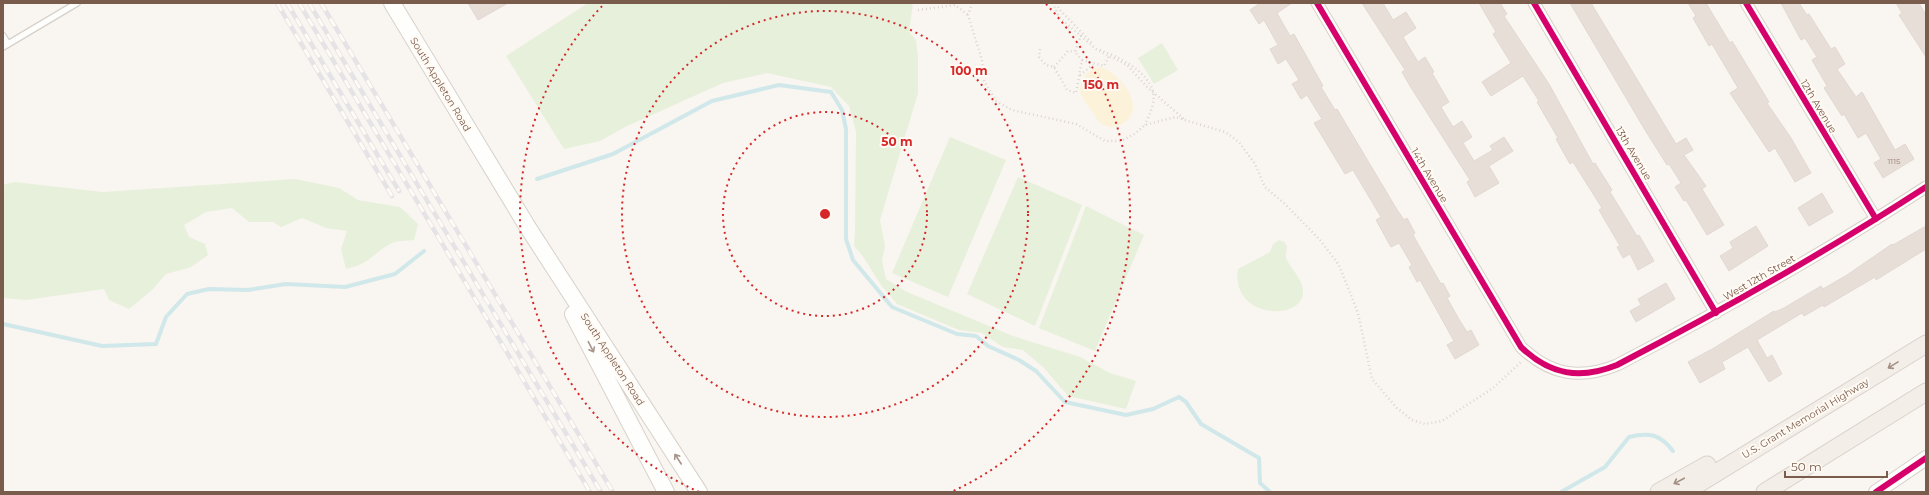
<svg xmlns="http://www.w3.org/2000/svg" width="1929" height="495" font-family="Montserrat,sans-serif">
<rect width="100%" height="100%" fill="#f9f5f0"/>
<!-- green -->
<path fill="#e7f0db" d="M588 3H723L724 6V3H913L909 32 916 40 918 57V93L880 220 885 246 882 261 886 279 907 292 1013 336 1080 357 1110 373 1136 381 1126 409 1068 396 1044 368 1023 350 1003 347 982 333 959 330 897 304 881 285 862 255 854 246 855 232 856 132 849 106 831 87 767 73 723 83 625 127 600 141 564 149 506 56Z
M1162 43 1178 70 1154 84 1138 58Z
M950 137 1006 160 948 297 892 273Z
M1018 177 1082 205 1035 326 967 294Z
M295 179 339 188 358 200 400 207 418 224 414 240C407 241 396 240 390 244 373 254 367 265 346 269L341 249 347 231 326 228 302 218 281 227 273 222H249L232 208 206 212 184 225 189 237 205 244 208 255 191 267 166 274 152 290 129 309 109 300 104 289 26 300 3 298V185L14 182 103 192Z
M1086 206 1144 235 1095 351 1039 328Z
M1279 240 1284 242 1287 246C1287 250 1285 254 1286 258 1290 268 1302 278 1303 290 1306 322 1230 320 1238 269L1270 252 1273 244Z"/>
<!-- sand -->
<path fill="#fbf2d9" d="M1100 67C1119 72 1150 109 1122 124 1117 127 1113 128 1108 126 1105 125 1102 125 1100 123 1096 119 1094 114 1091 110 1087 104 1082 98 1080 92 1080 78 1087 70 1100 67Z"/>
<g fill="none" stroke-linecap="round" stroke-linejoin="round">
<!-- stream -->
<path stroke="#d0e8ea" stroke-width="4" d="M537 179 613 154 712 101 779 85 831 92 842 110 846 129V239L853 260 892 307 957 334 976 336 988 346 1019 360 1036 371 1065 402 1126 415 1153 409 1179 397 1186 402 1201 424 1259 458 1260 483 1270 492
M3 324 102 346 156 344 166 317 187 294 209 289 248 290 286 284 345 287 395 274 424 251
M1561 492 1605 467 1629 437C1649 432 1660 434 1673 451"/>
</g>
<!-- building -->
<path fill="#e6ded7" stroke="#e2d8d2" d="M468 3H508L478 20Z
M1260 3H1292L1277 13 1290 36 1294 34 1323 86 1321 87 1335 110 1337 109 1396 208 1404 220 1407 218 1415 233 1413 235 1441 284 1443 283 1450 296 1447 298 1460 321 1467 332 1471 330 1479 345 1455 359 1447 345 1454 341 1420 280 1417 282 1409 267 1412 265 1399 243 1391 247 1376 220 1381 217 1353 170 1345 174 1314 123 1322 119 1307 95 1301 99 1292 84 1299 80 1286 59 1278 64 1270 49 1278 45 1264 20 1259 24 1250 10Z
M1362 3H1383L1393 20 1406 12 1416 28 1403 37 1418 62 1425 57 1434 72 1432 73 1449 102 1441 107 1453 127 1462 121 1472 137 1463 143 1474 161 1493 150 1490 146 1504 137 1513 151 1489 166 1499 183 1475 197 1467 182 1470 180 1410 86 1402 72 1405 70Z
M1479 3H1500L1507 14 1504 16 1549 84 1593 164 1595 163 1612 190 1610 192 1637 236 1639 235 1654 261 1638 270 1630 254 1623 258 1617 247 1620 246 1599 210 1602 208 1573 162 1570 164 1556 139 1558 138 1537 102 1539 101 1523 76 1491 96 1482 82 1511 63 1493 34 1496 32Z
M1570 3H1591L1676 144 1686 138 1693 150 1684 155 1706 186 1702 189 1724 225 1707 235 1686 200 1684 201 1675 187 1681 183 1669 164 1667 165 1645 130Z
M1688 3H1706L1730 43 1732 41 1769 102 1767 103 1791 138 1811 173 1795 182 1775 148 1769 152 1730 93 1738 88 1712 44 1709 46 1693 18 1696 16Z
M1781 3H1799L1807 15 1809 14 1831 49 1835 47 1845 64 1837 69 1856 97 1862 92 1895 150 1905 144 1914 159 1883 178 1874 163 1881 159 1866 133 1858 138 1844 114 1842 116 1824 88 1827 86 1812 60 1817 57 1805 38 1801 40Z
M1896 3H1919L1926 15V57L1899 15 1902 13Z
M1822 193 1833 212 1809 226 1798 208Z
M1756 226 1768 246 1729 271 1720 256 1733 248 1730 242Z
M1926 226V249L1876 280 1875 277 1824 307 1823 305 1804 316 1802 313 1757 340 1767 358 1772 355 1782 374 1769 382 1748 347 1722 362 1725 369 1700 383 1688 362 1714 348 1774 311 1775 312 1784 308 1821 286 1823 289 1847 275 1892 244 1893 245Z
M1666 283 1675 299 1636 322 1630 311 1641 305 1638 299Z"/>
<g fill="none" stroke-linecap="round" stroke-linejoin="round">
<defs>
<path id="service" d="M3 36 8 44
M3 47 77 3"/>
<path id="minor" d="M1317 3 1521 347C1550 375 1580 380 1617 365 1723 310 1826 252 1926 187
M1534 3 1716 313
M1746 3 1876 219"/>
<path id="tertiary" d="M1876 492 1926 458"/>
<path id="secondary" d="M392 3 527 226 699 492
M573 314 666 492"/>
<path id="primary" d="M1659 492 1707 465
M1685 492 1926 344
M1765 492 1926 392"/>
</defs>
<!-- service casing -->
<use href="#service" stroke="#d7d1cb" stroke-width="8"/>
<!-- minor casing -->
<use href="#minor" stroke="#d7d1cb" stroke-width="13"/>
<!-- tertiary casing -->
<use href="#tertiary" stroke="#d7d1cb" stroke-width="16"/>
<!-- secondary casing -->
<use href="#secondary" stroke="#d9d2cb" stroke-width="18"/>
<!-- primary casing -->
<use href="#primary" stroke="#dad1cc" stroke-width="19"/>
<!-- path -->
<path stroke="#dcd5d0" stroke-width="2.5" stroke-dasharray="1 3" stroke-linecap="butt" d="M972 3 968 15 982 60 984 81 996 101 1012 110 1076 124 1105 141H1121L1136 133 1145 125 1175 117 1225 132 1239 142 1255 164 1265 187 1285 204 1320 240 1339 265 1358 313 1372 379 1397 408 1412 420 1425 424 1442 421 1493 388 1521 362
M1053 3 1059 17 1096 49 1127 65 1148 88 1184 119
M1057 3 1059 9 1092 43
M918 10 955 5 968 15
M1040 49 1039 57 1046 65 1054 67 1067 90 1076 93 1082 60 1075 52 1081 35
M1100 50C1119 57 1146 70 1153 91 1156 102 1149 115 1145 125
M1082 60 1104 66 1109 56
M1054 67 1068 51 1075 52
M1080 75 1093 65"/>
<!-- service -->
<use href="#service" stroke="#fefefd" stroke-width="5.5"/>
<!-- minor -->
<use href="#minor" stroke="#fefefd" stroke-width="11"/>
<!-- tertiary -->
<use href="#tertiary" stroke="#fefefd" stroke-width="14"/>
<!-- secondary -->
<use href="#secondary" stroke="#fefefd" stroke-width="16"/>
<!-- primary -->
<use href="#primary" stroke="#f3eee8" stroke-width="17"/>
<defs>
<path id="rail" d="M277 3 392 196
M287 3 399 191
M299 3 590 492
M309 3 601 492
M321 3 613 492"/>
</defs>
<!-- rail casing -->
<use href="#rail" stroke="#e6e3e7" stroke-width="4.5"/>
<!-- rail -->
<use href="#rail" stroke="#fffaf3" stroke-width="3" stroke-dasharray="9" stroke-linecap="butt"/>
<defs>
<path id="cycleway" d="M1317 3 1521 347C1550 375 1580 380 1617 365 1723 310 1826 252 1926 187
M1534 3 1716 313
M1746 3 1876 219
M1876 492 1926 458"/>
</defs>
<!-- cycleway casing -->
<use href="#cycleway" stroke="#fffaf3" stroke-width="8"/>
<!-- cycleway -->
<use href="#cycleway" stroke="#d6006c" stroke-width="6"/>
</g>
<!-- one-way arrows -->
<defs><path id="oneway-shaft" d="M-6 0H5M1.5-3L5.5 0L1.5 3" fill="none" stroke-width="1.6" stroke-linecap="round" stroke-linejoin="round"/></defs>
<g stroke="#a8958b">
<use href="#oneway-shaft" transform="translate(591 347) rotate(63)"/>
<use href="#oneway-shaft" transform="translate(678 459) rotate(-123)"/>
</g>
<g stroke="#a48f83">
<use href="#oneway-shaft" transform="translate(1893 365) rotate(148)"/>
<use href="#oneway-shaft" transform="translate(1679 481) rotate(152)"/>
</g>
<!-- distance rings -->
<g fill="none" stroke="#d62828" stroke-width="2" stroke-dasharray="2 4">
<circle cx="825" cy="214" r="102"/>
<circle cx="825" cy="214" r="203"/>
<path d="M699 492A305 305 0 0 1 604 4M1046 4A305 305 0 0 1 951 492"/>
</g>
<g text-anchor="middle" stroke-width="4" stroke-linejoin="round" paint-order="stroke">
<!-- number labels -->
<g font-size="8" fill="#977e72">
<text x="1894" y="164">1115</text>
</g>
<!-- street labels -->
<g font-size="10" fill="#7a5c4d" stroke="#fffaf3">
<text transform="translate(441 84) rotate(59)" y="4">South Appleton Road</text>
<text transform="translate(1819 106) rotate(59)" y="4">12th Avenue</text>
<text transform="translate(1634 153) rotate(59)" y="4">13th Avenue</text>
<text transform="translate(1430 175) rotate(59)" y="4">14th Avenue</text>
<text transform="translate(1759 277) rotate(-30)" y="4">West 12th Street</text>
<text transform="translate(613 359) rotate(57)" y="4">South Appleton Road</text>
<text transform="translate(1805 418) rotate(-31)" y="4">U.S. Grant Memorial Highway</text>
</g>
</g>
<circle cx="825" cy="214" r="6" fill="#d62828" stroke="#fffaf3" stroke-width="2"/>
<g font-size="12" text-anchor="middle" font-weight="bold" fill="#d62828" stroke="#fffaf3" stroke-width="4" stroke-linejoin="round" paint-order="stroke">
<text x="969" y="75">100 m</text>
<text x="1101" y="89">150 m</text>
<text x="897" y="146">50 m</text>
</g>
<!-- border -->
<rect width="1929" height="495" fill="none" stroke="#7a5c4d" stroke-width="8"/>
<!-- scale -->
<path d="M1785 471v6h102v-6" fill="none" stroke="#7a5c4d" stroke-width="2"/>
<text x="1791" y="471" font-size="12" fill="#7a5c4d" stroke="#fffaf3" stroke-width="3" paint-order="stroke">50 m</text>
</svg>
